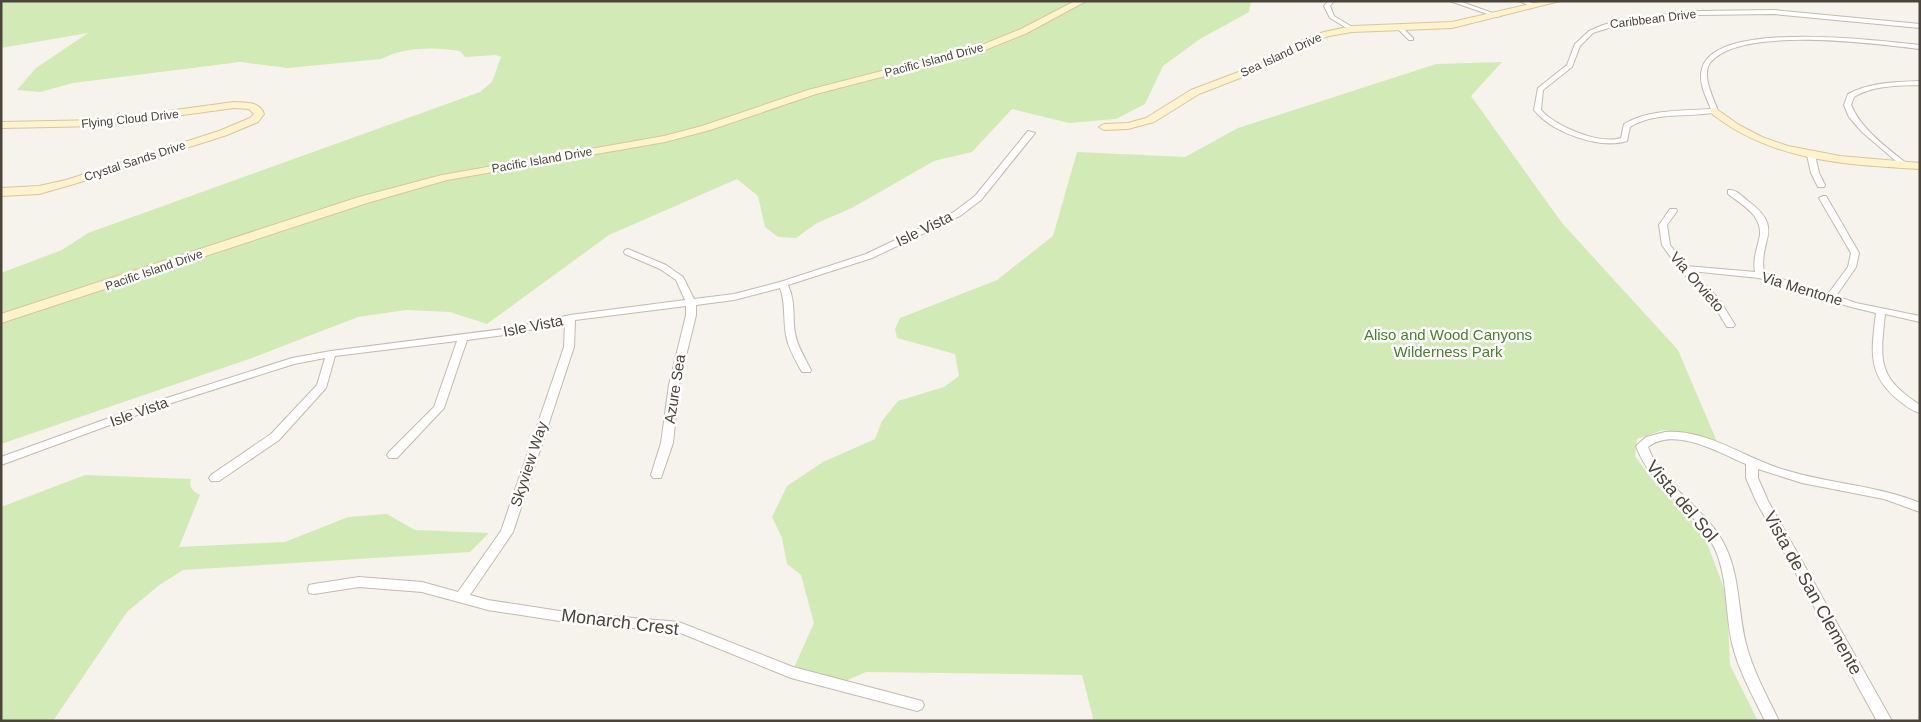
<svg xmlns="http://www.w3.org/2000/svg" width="1921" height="722" font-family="Helvetica,sans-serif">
<rect width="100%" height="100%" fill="#f6f3ec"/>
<!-- green -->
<path fill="#d2eab5" d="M1 1H1251L1249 12 1200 39 1163 66 1145 104 1116 119 1069 123 1012 109 972 152 934 161 852 208 817 223 796 238 778 237 765 227 758 196 737 179 609 235 487 324 450 312 406 310 358 317 252 358 1 444V273L62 250 88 233 480 92 492 82 501 57 496 55 465 57 460 51C433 47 406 47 381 59L288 68 240 62 73 83 40 92 17 90 36 68 88 33 1 48Z
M1502 62 1471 96 1562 223 1678 350 1718 444 1699 436 1663 430 1637 439 1635 456 1651 478 1688 516 1707 543 1727 596 1730 665 1758 721H1091L1093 718 1082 675 866 672 841 683 813 685 792 672 814 623 801 575 787 564 782 538 772 517 787 486 823 462 875 439 882 421 898 401 944 387 959 376 955 354 897 338 895 329 900 318 997 280 1053 236 1077 152 1185 157 1238 128 1436 64Z
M85 475 191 479C189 488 192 490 200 495L179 547 285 542 348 517 387 514 415 530 489 533 470 552 183 570 158 586 127 612 53 721H1V507Z"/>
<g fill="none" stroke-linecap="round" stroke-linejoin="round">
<defs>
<path id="street" d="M1328 1H1334L1330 6 1334 16 1354 28V30H1350L1330 18 1324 6Z
M1450 1H1459L1501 16 1496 17Z
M1519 1H1528L1536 5 1533 7Z
M1774 10 1920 24V28L1774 14 1698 15 1624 23 1593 33 1580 46 1572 67 1543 90 1541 110C1555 126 1599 145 1621 138L1624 124C1649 109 1683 111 1711 109 1706 97 1698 82 1702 69 1714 19 1881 41 1920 45V49C1876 44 1739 25 1710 63 1701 76 1714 99 1718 111L1717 112C1689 118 1655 111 1630 127L1627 141C1600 150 1551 132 1534 110L1538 88 1567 65 1575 44 1589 31 1603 25 1624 19 1698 11Z
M1397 26H1401L1413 38V40H1409L1397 28Z
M1920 81V85C1897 86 1874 85 1854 97L1851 105C1862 130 1885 146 1906 163V167H1903L1862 132 1849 117 1844 105 1848 94C1871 82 1895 82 1920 81Z
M1028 131 1035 133 981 200 960 216 872 258 788 285C796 304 792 314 795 333 797 346 805 358 811 370L810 372H802C796 361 788 348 786 335 783 319 786 304 780 288L734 300 696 305V315L679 385 673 443 661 478H653L651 475 661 443 669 385 686 315V306L575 320 574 347 513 532 470 595 488 600 566 612 679 622 793 667 922 701 924 705 922 709 917 711 791 678 678 632 566 622 488 610 422 592 359 587 314 594 309 593 308 589 309 585 314 584 359 577 422 582 458 592 501 531 564 347 565 322 511 334 467 340 444 408 397 458H389L387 455 389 452 434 407 457 341 335 356 326 388 279 440 219 481H211L209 478 211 475 271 434 317 385 325 358 294 364 156 408 1 465V457L148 404 292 358 331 351 511 328 570 315 685 300 676 280 660 269 625 254 624 252 625 250 628 249 666 265 683 277 694 299 734 294 780 282 866 254 954 212 975 196Z
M1808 153H1811L1815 155 1819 173 1825 185 1824 187H1818L1811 173 1807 155Z
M1728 190C1736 189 1742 196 1748 201 1786 229 1758 239 1764 273L1828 294 1848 267 1851 253 1819 198 1823 196H1826L1859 253 1856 267 1836 296 1856 303 1920 316V322L1885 314C1880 361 1877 377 1920 405V413C1912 411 1903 404 1897 399 1866 373 1872 348 1876 313L1851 307 1759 278 1691 271 1719 299 1735 325 1733 327H1727L1712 302 1680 270 1662 245 1659 225 1670 209H1676L1677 211 1667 225 1670 245 1686 266 1755 272C1753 260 1756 252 1759 240 1765 217 1744 206 1728 194Z
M1665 432C1708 429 1746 459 1785 470 1830 484 1876 485 1920 503V512L1884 499 1802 483 1758 469V478L1768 501 1892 721H1877L1756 501 1746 478V464C1720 453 1674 426 1648 447 1663 489 1708 508 1726 548 1740 578 1738 612 1746 644 1753 671 1767 696 1779 721H1765C1753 696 1738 670 1732 643 1725 612 1728 578 1715 549 1696 509 1653 492 1636 446L1646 437Z"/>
<path id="secondary" d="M1075 1H1086L1027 33 985 50 816 94 710 130 665 142 447 180 367 203 1 323V314L359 197 442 175 664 136 702 126 808 90 979 46 1021 29Z
M1544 1H1560L1452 28 1352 32 1329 36 1310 43 1289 57 1263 69 1199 94 1154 122 1128 129 1104 130 1099 127 1104 124 1128 123 1146 118 1191 90 1257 65 1283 53 1304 39 1324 32 1352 26 1452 22Z
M234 102C245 103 260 101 264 114L258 122 227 135 74 184 39 194 1 196V188L39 186 66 180 219 131 250 118 254 114 249 109 234 108 101 126 1 128V122L101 120Z
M1715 108 1739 125 1762 137 1788 146 1840 156 1920 163V169C1846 165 1771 161 1711 113V109Z"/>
</defs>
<!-- street casing -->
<use href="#street" stroke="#c2bbae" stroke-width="2"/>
<!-- secondary casing -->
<use href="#secondary" stroke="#d6c79b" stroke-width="2"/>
<!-- street -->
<use href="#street" fill="#fff" fill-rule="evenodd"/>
<!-- secondary -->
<use href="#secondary" fill="#fff3cd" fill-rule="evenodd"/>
</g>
<g text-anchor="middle" stroke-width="5" stroke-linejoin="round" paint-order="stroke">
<!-- far-street labels -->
<g font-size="12" fill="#4b4439" stroke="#fff">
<text transform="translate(1653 19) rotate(-7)" y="4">Caribbean Drive</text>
<text transform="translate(1281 55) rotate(-25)" y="4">Sea Island Drive</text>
<text transform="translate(934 60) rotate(-15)" y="4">Pacific Island Drive</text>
<text transform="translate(130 119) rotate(-6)" y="4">Flying Cloud Drive</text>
<text transform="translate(542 160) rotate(-10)" y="4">Pacific Island Drive</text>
<text transform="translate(135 161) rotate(-18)" y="4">Crystal Sands Drive</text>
<text transform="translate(154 270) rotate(-19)" y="4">Pacific Island Drive</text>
</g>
<!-- street labels -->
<g font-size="15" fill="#4b4439" stroke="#fff">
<text transform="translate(924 229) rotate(-26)" y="5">Isle Vista</text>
<text transform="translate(1697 282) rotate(49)" y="5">Via Orvieto</text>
<text transform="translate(1802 289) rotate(17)" y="5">Via Mentone</text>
<text transform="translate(533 326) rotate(-11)" y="5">Isle Vista</text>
<text transform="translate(675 389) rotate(-81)" y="5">Azure Sea</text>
<text transform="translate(139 412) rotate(-20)" y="5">Isle Vista</text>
<text transform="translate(529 464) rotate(-72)" y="5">Skyview Way</text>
</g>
<!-- park labels -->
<g font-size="15" fill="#4a7f2a" stroke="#fff">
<text x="1448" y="340">Aliso and Wood Canyons<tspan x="1448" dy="17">Wilderness Park</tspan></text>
</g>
<!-- near-street labels -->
<g font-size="18" fill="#4b4439" stroke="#fff">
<text transform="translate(1682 501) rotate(50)" y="6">Vista del Sol</text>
<text transform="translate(1813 593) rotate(61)" y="6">Vista de San Clemente</text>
<text transform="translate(620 622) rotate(7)" y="6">Monarch Crest</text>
</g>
</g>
<!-- border -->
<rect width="1921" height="722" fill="none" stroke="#4b4439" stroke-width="5"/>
</svg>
